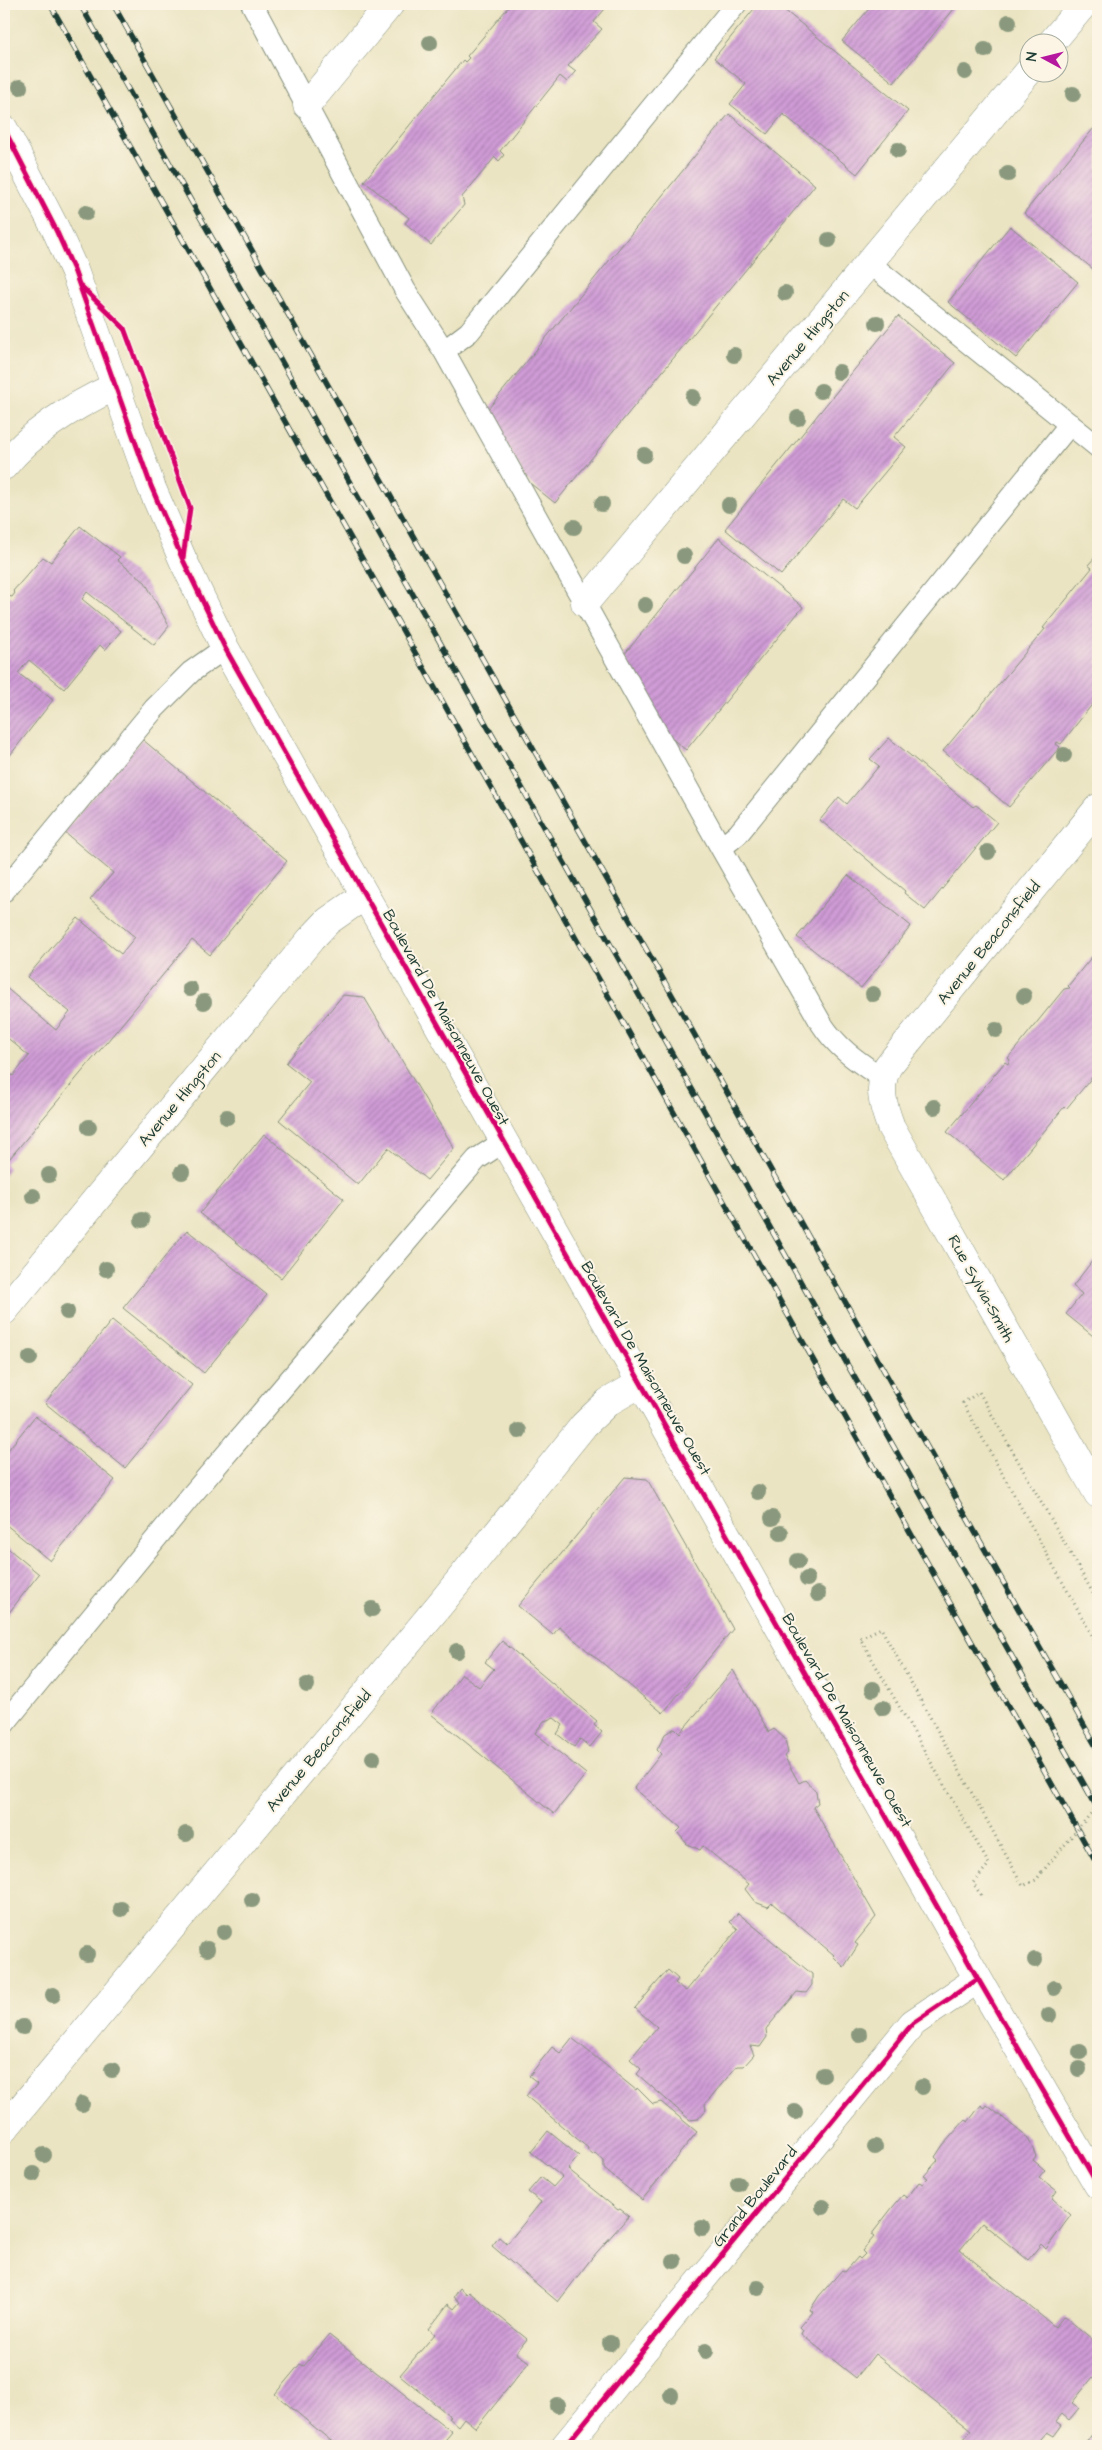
<svg xmlns="http://www.w3.org/2000/svg" width="1102" height="2450" font-family="'Architects Daughter',sans-serif">
<defs>
<pattern id="building-hatch" width="6" height="6" patternUnits="userSpaceOnUse" patternTransform="scale(1.25)"><rect width="6" height="6" fill="#d09bd7"/><path d="M-1 1l2-2M0 6l6-6M5 7l2-2" fill="none" stroke="#a880af"/></pattern>
</defs>
<rect width="100%" height="100%" fill="#fcf5e5"/>
<filter id="ink" filterUnits="userSpaceOnUse"><feTurbulence type="fractalNoise" baseFrequency=".02" numOctaves="2"/><feDisplacementMap in="SourceGraphic" scale="10" xChannelSelector="R" yChannelSelector="G"/><feConvolveMatrix kernelMatrix="1 2 1 2 8 2 1 2 1" color-interpolation-filters="sRGB"/></filter>
<filter id="wash" filterUnits="userSpaceOnUse"><feTurbulence type="fractalNoise" baseFrequency=".0096" numOctaves="4" result="noise"/><feDisplacementMap in="SourceGraphic" scale="20" xChannelSelector="R" yChannelSelector="G"/><feGaussianBlur stdDeviation="1.12" result="paint"/><feColorMatrix in="noise" values="0 0 0 0 0 0 0 0 0 0 0 0 0 0 0 0 0 1.4 0 .05"/><feComposite in="paint" operator="in"/></filter>
<g filter="url(#wash)">
<rect width="100%" height="100%" fill="#ebe4c2"/>
<g id="blocks">
<!-- building -->
<path fill="url(#building-hatch)" d="M511 4H609L594 22 602 29 568 66 576 72 567 82 560 76 500 151 504 155 499 161 495 157 462 197 464 205 431 245 405 223 409 218 364 181 463 60 465 62 469 58 467 56Z
M758 4H777L908 111 857 174 783 114 767 134 730 104 746 84 714 58Z
M873 4H958L894 83 842 41Z
M729 114 815 185 555 503 526 480 488 409Z
M1094 128 1098 131V263L1093 269 1024 213Z
M1010 226 1078 282 1016 358 948 302Z
M898 316 955 363 894 437 906 447 855 508 843 499 781 575 725 529Z
M80 526 120 557 117 560 145 582 169 626 154 645 87 592 82 599 121 631 105 650 100 645 64 689 29 660 18 673 53 700 4 763V601L8 596 12 597 15 593 13 591 43 557 51 562Z
M719 538 803 607 686 750 666 734 623 656Z
M1098 554V697L1061 744 1057 742 1056 744 1060 747 1009 807 943 751 1045 629 1043 628 1092 568 1088 565Z
M889 738 973 807 976 805 997 822 925 910 904 893 905 891 820 820 839 797 847 804 879 766 870 759Z
M142 739 287 861 210 955 192 940 5 1164 9 1168 4 1175V1068L13 1076 29 1056 4 1035V986L56 1030 70 1012 27 977 52 947 78 918 121 954 135 937 90 900 113 873 64 832Z
M848 875 911 926 861 988 797 937Z
M1098 949V1070L1066 1109 1064 1107 1004 1180 947 1132 1005 1062 1008 1064 1010 1060 1008 1058 1064 989 1070 988 1068 986Z
M343 995 364 997 454 1148 427 1180 388 1148 358 1185 279 1120 310 1082 286 1063Z
M264 1134 344 1199 281 1278 200 1213Z
M187 1230 267 1295 204 1373 123 1308Z
M1093 1260 1098 1264V1340L1066 1314 1082 1294 1073 1286Z
M112 1320 192 1385 125 1468 45 1403Z
M35 1416 115 1480 50 1561 4 1523V1455Z
M625 1477 647 1479 733 1629 663 1713 559 1627 553 1635 518 1606Z
M4 1545 39 1574 4 1619Z
M502 1641 597 1721 594 1725 602 1732 590 1747 580 1739 574 1747 557 1734 563 1725 554 1718 544 1721 535 1733 586 1774 554 1814 431 1714 462 1674 479 1687 494 1669 485 1662Z
M733 1670 769 1732 774 1729 785 1739 788 1753 784 1756 799 1783 805 1780 816 1792 818 1803 813 1807 876 1917 855 1943 858 1945 844 1967 833 1956 834 1955 772 1903 768 1907 755 1902 745 1889 749 1884 703 1846 700 1850 687 1844 677 1832 681 1828 634 1788 661 1754 657 1750 665 1734 675 1728 680 1733Z
M738 1913 812 1974V1985L806 1993 797 1992 766 2029 767 2037 760 2047 750 2046 754 2055 744 2066H737L705 2104 706 2110 698 2119 690 2120 637 2074 641 2069 630 2059 657 2027 635 2008 668 1970 678 1979 675 1983 686 1991 738 1929 730 1922Z
M572 2038 636 2090 637 2088 653 2104 661 2102 697 2132 642 2200 604 2169V2161L595 2153 593 2155 587 2150 588 2148 526 2096 537 2082 529 2076 552 2047 560 2053Z
M981 2105 985 2108 987 2105 1028 2138 1036 2156 1033 2160 1045 2170 1039 2177 1057 2191 1052 2198 1071 2215 1046 2249 1041 2244 1028 2260 982 2223 960 2250 1055 2327 1064 2316 1098 2344V2381L1093 2377 1072 2403 1079 2408 1069 2420 1062 2414 1056 2421 1062 2425 1054 2436 1047 2432 1035 2446H969L962 2441 971 2431 875 2354 856 2378 801 2334 803 2330 800 2327 813 2312 810 2310 819 2296 842 2270 845 2272 858 2257 860 2259 865 2254 862 2251 874 2237 871 2235 892 2208 903 2195 907 2198 919 2182 923 2184 924 2182 928 2178 924 2176 938 2160 935 2157 943 2145 966 2119 968 2122Z
M548 2131 579 2156 568 2169 618 2210 620 2209 629 2216 591 2259 558 2302 492 2246 499 2237 507 2244 541 2202 528 2192 541 2177 553 2187 562 2177 531 2152Z
M460 2288 467 2294 469 2292 527 2339 516 2353 529 2362 476 2428 464 2418 458 2426 449 2418 451 2417 400 2375 435 2334 429 2329 448 2304 454 2309 460 2302 454 2297Z
M329 2335 452 2432 440 2446H337L275 2394 300 2364 304 2366Z
M1098 2427V2446H1083Z"/>
</g>
</g>
<g filter="url(#ink)">
<use href="#blocks" fill-opacity="0" stroke="#85907b" stroke-width="1"/>
<g fill="none" stroke-linecap="round" stroke-linejoin="round">
<defs>
<path id="lane" d="M252 4 405 290 444 351 721 848 821 1023C837 1048 857 1061 882 1078
M869 263 1098 447
M444 351 469 332 736 4
M721 848 738 834 1070 424
M4 891 154 709 191 672 225 648
M4 1724 190 1497 464 1174 477 1159 503 1142"/>
<path id="street" d="M1052 42 1084 4
M307 105 390 4
M4 466C33 430 73 406 114 387
M585 603 1030 70
M1098 808 888 1066C877 1087 883 1106 891 1127L1098 1494
M4 1311 311 939 328 921 364 896
M4 2129 442 1602 584 1425 608 1402 641 1383
M565 2446 913 2023 978 1979"/>
<path id="secondary" d="M4 129 56 230 74 270 151 486 183 560 225 648 978 1979 1098 2185"/>
</defs>
<!-- lane casing -->
<use href="#lane" stroke="#85907b" stroke-width="23"/>
<!-- street casing -->
<use href="#street" stroke="#85907b" stroke-width="29"/>
<!-- secondary casing -->
<use href="#secondary" stroke="#85907b" stroke-width="29"/>
<!-- path -->
<path stroke="#85907b" stroke-width="3" stroke-dasharray="1 4" stroke-linecap="butt" d="M1098 1602 979 1392 963 1403 1098 1646
M981 1895 973 1883 989 1864 860 1638 881 1628 1023 1886 1036 1880 1042 1872"/>
<!-- lane -->
<use href="#lane" stroke="#fff" stroke-width="21"/>
<!-- street -->
<use href="#street" stroke="#fff" stroke-width="28"/>
<!-- secondary -->
<use href="#secondary" stroke="#fff" stroke-width="28"/>
<defs>
<path id="rail" d="M50 4 1098 1866
M80 4 1098 1809
M113 4 1098 1750"/>
</defs>
<!-- rail casing -->
<use href="#rail" stroke="#1f3d34" stroke-width="5.5"/>
<!-- rail -->
<use href="#rail" stroke="#fcf5e5" stroke-width="4" stroke-dasharray="11" stroke-linecap="butt"/>
<!-- path-bridge -->
<path stroke="#85907b" stroke-width="3" stroke-dasharray="1 4" stroke-linecap="butt" d="M1042 1872 1098 1805"/>
<defs>
<path id="cycleway" d="M4 129 56 230 74 270 151 486 183 560 225 648 978 1979 1098 2185
M81 286 124 328 190 508 183 558
M565 2446 913 2023 978 1979"/>
</defs>
<!-- cycleway casing -->
<use href="#cycleway" stroke="#fcf5e5" stroke-width="8"/>
<!-- cycleway -->
<use href="#cycleway" stroke="#d6006c" stroke-width="5"/>
</g>
<!-- trees -->
<g fill="#8a997d">
<circle cx="1009" cy="22" r="8"/>
<circle cx="430" cy="43" r="8"/>
<circle cx="985" cy="50" r="8"/>
<circle cx="965" cy="72" r="8"/>
<circle cx="20" cy="87" r="8"/>
<circle cx="1073" cy="94" r="8"/>
<circle cx="898" cy="150" r="8"/>
<circle cx="1008" cy="174" r="8"/>
<circle cx="86" cy="213" r="8"/>
<circle cx="829" cy="240" r="8"/>
<circle cx="785" cy="293" r="8"/>
<circle cx="877" cy="323" r="8"/>
<circle cx="734" cy="355" r="8"/>
<circle cx="839" cy="372" r="8"/>
<circle cx="821" cy="391" r="8"/>
<circle cx="693" cy="397" r="8"/>
<circle cx="798" cy="418" r="8"/>
<circle cx="644" cy="455" r="8"/>
<circle cx="602" cy="504" r="8"/>
<circle cx="729" cy="505" r="8"/>
<circle cx="574" cy="527" r="8"/>
<circle cx="684" cy="556" r="8"/>
<circle cx="645" cy="605" r="8"/>
<circle cx="1064" cy="755" r="8"/>
<circle cx="988" cy="852" r="8"/>
<circle cx="190" cy="989" r="8"/>
<circle cx="873" cy="994" r="8"/>
<circle cx="1024" cy="996" r="8"/>
<circle cx="204" cy="1002" r="8"/>
<circle cx="996" cy="1030" r="8"/>
<circle cx="934" cy="1107" r="8"/>
<circle cx="227" cy="1117" r="8"/>
<circle cx="89" cy="1127" r="8"/>
<circle cx="182" cy="1172" r="8"/>
<circle cx="49" cy="1175" r="8"/>
<circle cx="33" cy="1196" r="8"/>
<circle cx="142" cy="1220" r="8"/>
<circle cx="106" cy="1269" r="8"/>
<circle cx="67" cy="1312" r="8"/>
<circle cx="30" cy="1358" r="8"/>
<circle cx="519" cy="1431" r="8"/>
<circle cx="758" cy="1492" r="8"/>
<circle cx="772" cy="1518" r="8"/>
<circle cx="781" cy="1533" r="8"/>
<circle cx="798" cy="1561" r="8"/>
<circle cx="807" cy="1579" r="8"/>
<circle cx="818" cy="1594" r="8"/>
<circle cx="372" cy="1609" r="8"/>
<circle cx="457" cy="1651" r="8"/>
<circle cx="307" cy="1685" r="8"/>
<circle cx="873" cy="1689" r="8"/>
<circle cx="883" cy="1708" r="8"/>
<circle cx="373" cy="1758" r="8"/>
<circle cx="186" cy="1834" r="8"/>
<circle cx="252" cy="1900" r="8"/>
<circle cx="121" cy="1909" r="8"/>
<circle cx="224" cy="1932" r="8"/>
<circle cx="207" cy="1949" r="8"/>
<circle cx="87" cy="1954" r="8"/>
<circle cx="1035" cy="1960" r="8"/>
<circle cx="1054" cy="1988" r="8"/>
<circle cx="53" cy="1995" r="8"/>
<circle cx="1049" cy="2015" r="8"/>
<circle cx="23" cy="2027" r="8"/>
<circle cx="860" cy="2035" r="8"/>
<circle cx="1080" cy="2052" r="8"/>
<circle cx="1079" cy="2069" r="8"/>
<circle cx="112" cy="2070" r="8"/>
<circle cx="823" cy="2075" r="8"/>
<circle cx="922" cy="2087" r="8"/>
<circle cx="82" cy="2104" r="8"/>
<circle cx="795" cy="2112" r="8"/>
<circle cx="875" cy="2147" r="8"/>
<circle cx="44" cy="2155" r="8"/>
<circle cx="33" cy="2174" r="8"/>
<circle cx="738" cy="2184" r="8"/>
<circle cx="823" cy="2207" r="8"/>
<circle cx="702" cy="2228" r="8"/>
<circle cx="674" cy="2261" r="8"/>
<circle cx="758" cy="2288" r="8"/>
<circle cx="610" cy="2343" r="8"/>
<circle cx="706" cy="2351" r="8"/>
<circle cx="671" cy="2395" r="8"/>
<circle cx="557" cy="2405" r="8"/>
</g>
</g>
<g text-anchor="middle" stroke-width="4" stroke-linejoin="round" paint-order="stroke">
<!-- street labels -->
<g font-size="16" fill="#1f3d34" stroke="#fcf5e5">
<text transform="translate(807 337) rotate(-50)" y="6">Avenue Hingston</text>
<text transform="translate(988 942) rotate(-51)" y="6">Avenue Beaconsfield</text>
<text transform="translate(447 1017) rotate(61)" y="6">Boulevard De Maisonneuve Ouest</text>
<text transform="translate(179 1098) rotate(-50)" y="6">Avenue Hingston</text>
<text transform="translate(982 1288) rotate(61)" y="6">Rue Sylvia-Smith</text>
<text transform="translate(647 1368) rotate(60)" y="6">Boulevard De Maisonneuve Ouest</text>
<text transform="translate(848 1720) rotate(60)" y="6">Boulevard De Maisonneuve Ouest</text>
<text transform="translate(318 1750) rotate(-50)" y="6">Avenue Beaconsfield</text>
<text transform="translate(754 2196) rotate(-51)" y="6">Grand Boulevard</text>
</g>
</g>
<!-- margin -->
<rect width="1102" height="2450" fill="none" stroke="#fcf5e5" stroke-width="20"/>
<!-- north arrow -->
<g transform="translate(1044 58) rotate(277)"><circle r="24" fill="#fcf5e5" stroke="#a4ab9e"/>
<path d="M0-4L9 19L0 12L-9 19Z" fill="#b5179e"/>
<text y="-8" font-size="14" font-weight="bold" text-anchor="middle" fill="#1f3d34">N</text>
</g>
</svg>
